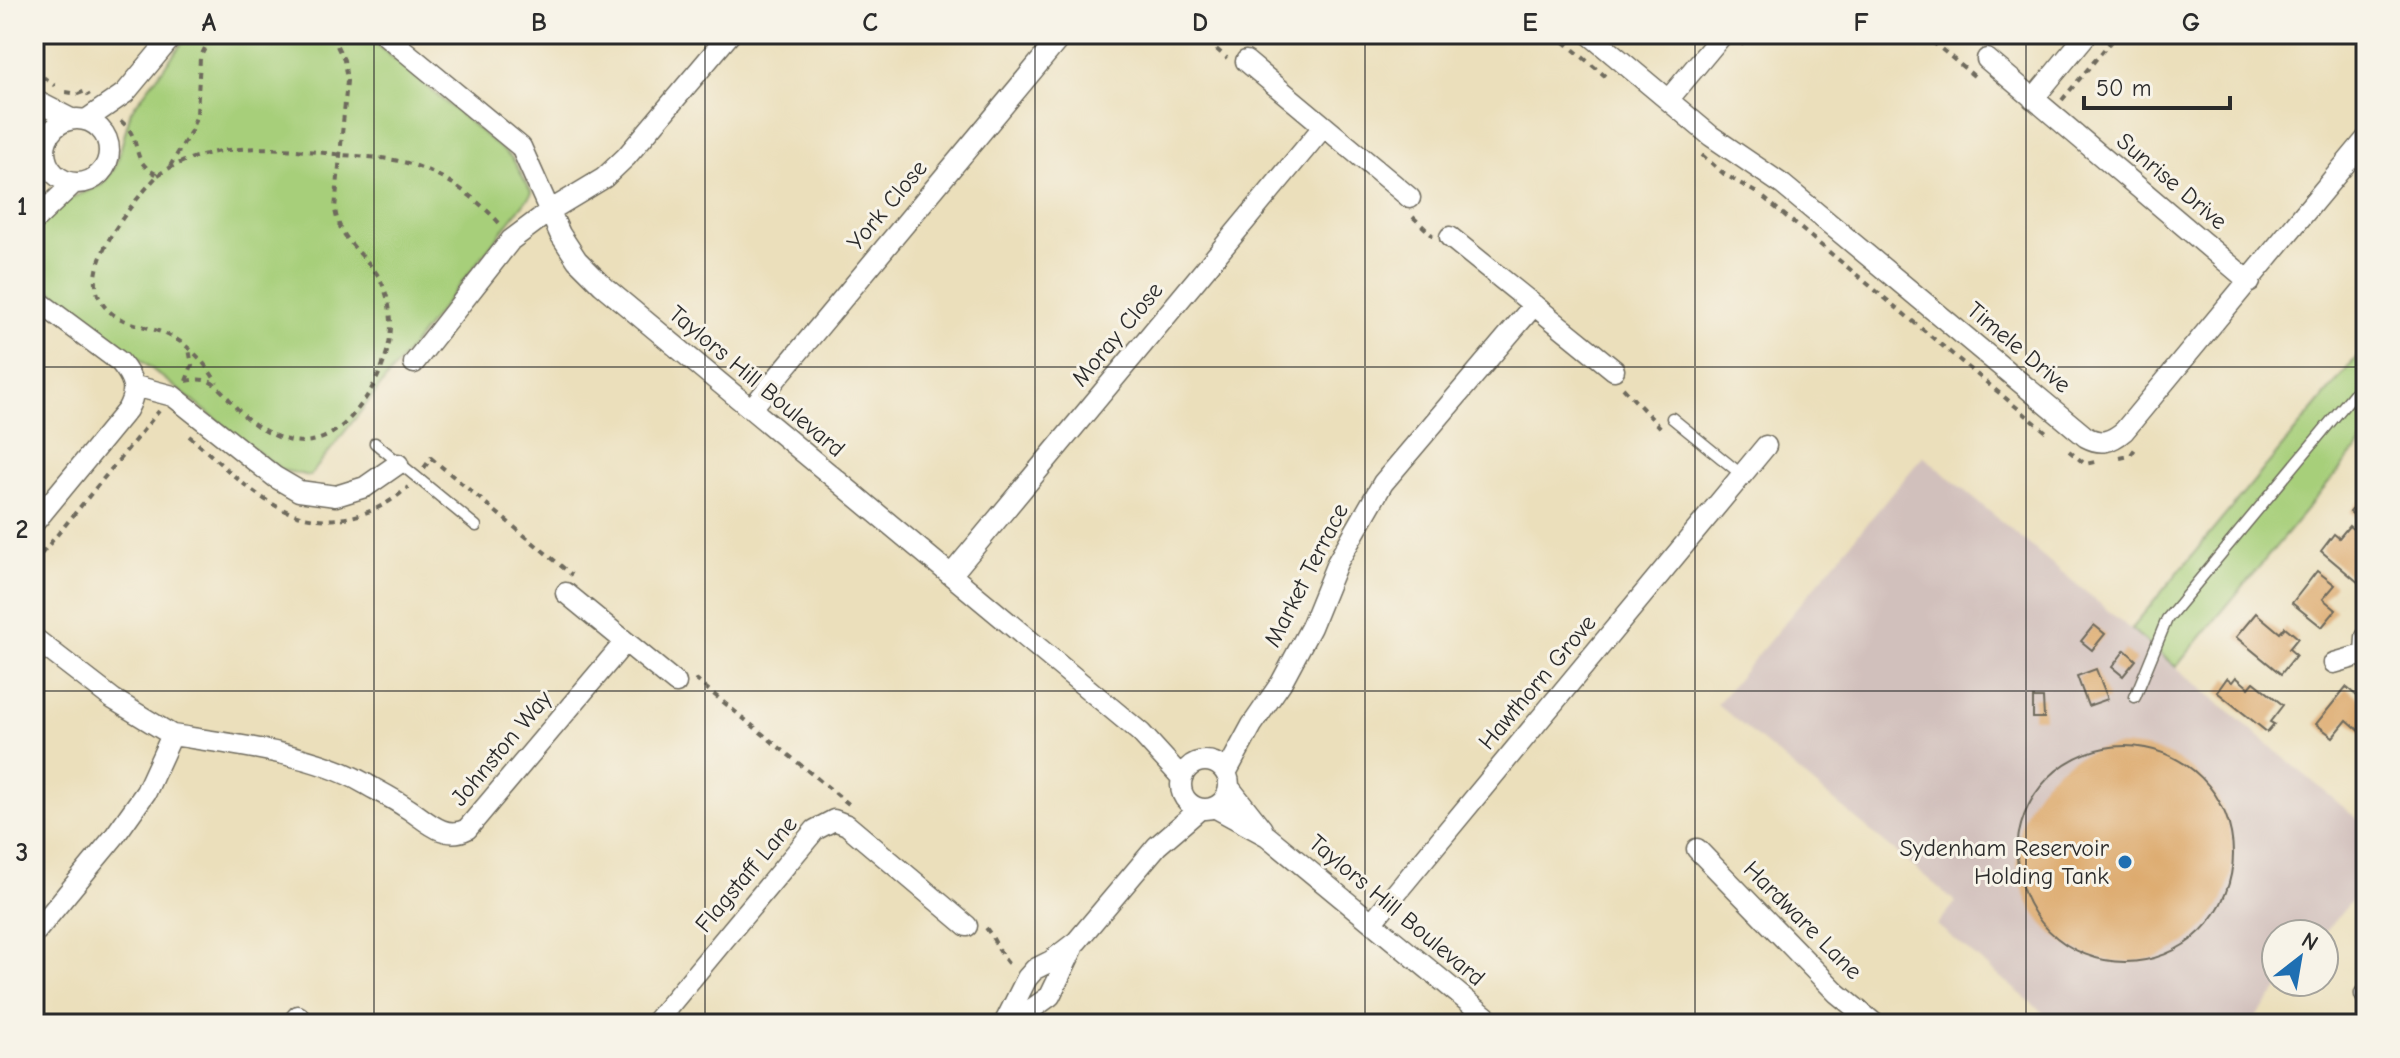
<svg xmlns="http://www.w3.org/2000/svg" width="2400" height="1058" font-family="'Comic Neue',sans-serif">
<rect width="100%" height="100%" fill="#f7f3e8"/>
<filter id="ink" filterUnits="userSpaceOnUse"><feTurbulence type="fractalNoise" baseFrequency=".0125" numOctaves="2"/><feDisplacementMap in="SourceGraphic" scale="16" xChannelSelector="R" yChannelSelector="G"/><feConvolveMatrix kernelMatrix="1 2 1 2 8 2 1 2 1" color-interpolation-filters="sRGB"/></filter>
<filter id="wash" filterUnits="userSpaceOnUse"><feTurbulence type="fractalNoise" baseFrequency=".006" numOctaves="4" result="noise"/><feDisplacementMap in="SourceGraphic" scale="32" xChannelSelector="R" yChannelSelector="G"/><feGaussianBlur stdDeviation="1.8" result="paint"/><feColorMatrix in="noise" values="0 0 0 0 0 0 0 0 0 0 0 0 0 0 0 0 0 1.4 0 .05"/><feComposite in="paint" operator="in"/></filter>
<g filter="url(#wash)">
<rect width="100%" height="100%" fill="#ebdfbb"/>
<!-- industrial -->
<path fill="#d1c0bc" d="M1923 456 2366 826V883L2324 934H2276V982H2285L2250 1024H2057L1937 925 1956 902 1717 704Z"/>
<!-- green -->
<path fill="#a7cf7a" stroke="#697d52" stroke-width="2" d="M189 34H364L512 158 532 193 310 476 281 470 38 280 35 234 62 202 102 185 116 166 131 111Z
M2366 346V438L2176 667 2131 629Z"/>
<g id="blocks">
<!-- building -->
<path fill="#dca769" d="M2366 493V524L2350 512Z
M2349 526 2366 539 2357 550 2366 557V574L2359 583 2321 551 2334 534 2339 538Z
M2317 571 2335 585 2323 599 2336 610 2322 627 2292 603Z
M2256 613 2280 633 2285 627 2298 638 2289 649 2296 655 2281 674 2236 637Z
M2094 625 2105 634 2092 650 2081 641Z
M2125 650 2136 660 2123 676 2112 667Z
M2096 669 2108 699 2088 706 2077 676Z
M2236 677 2249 688 2254 682 2283 705 2270 722 2274 724 2267 732 2217 692 2227 678 2232 682Z
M2346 687 2363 701 2361 704 2366 707V730L2363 734 2347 720 2333 737 2316 724Z
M2033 698H2043L2044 718H2033Z
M2017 854a108 108 0 1 1 216 0a108 108 0 1 1-216 0Z"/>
</g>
</g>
<g filter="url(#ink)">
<use href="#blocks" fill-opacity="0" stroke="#6e6a5d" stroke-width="2"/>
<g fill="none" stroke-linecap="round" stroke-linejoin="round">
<defs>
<path id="lane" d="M1672 418 1742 475
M375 443 476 526
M2135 697 2167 619 2366 379"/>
<path id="street" d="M384 34 521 147 560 234 577 260 602 285 1141 733 1182 778
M1589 34 1711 136 1783 185 2086 437C2101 445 2111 442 2124 431L2366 139
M1987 59 2250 282
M1246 61 1410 198
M2033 99 2087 34
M34 100 71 119
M1668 100 1723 34
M45 151a32 32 0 1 1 64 0a32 32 0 1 1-64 0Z
M86 120 125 93 174 34
M34 221 74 183
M1450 237 1614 370
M34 298 120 362C134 379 138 390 127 410L34 523
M414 363 511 240 551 210 604 178 626 157 730 34
M135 386 173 396 275 477 299 491 336 496 365 487 398 464
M751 409 1063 34
M951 575 1324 126
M566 593 676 683
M34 638 113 699 172 735 146 792 114 837 34 934
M2334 663 2365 654 2366 637
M172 735C231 744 312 753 364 783 378 791 394 799 407 808 426 820 444 841 467 829L625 642
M1181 785a24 24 0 1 1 48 0a24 24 0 1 1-48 0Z
M1226 773 1252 725 1281 683 1311 627 1337 563 1383 483 1534 305
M1229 787 1262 829
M1214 807 1267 836 1495 1024
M1697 849 1837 993 1875 1024
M1372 922 1766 446
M2365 994 2366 996
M291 1024 298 1016
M654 1024 815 830 834 820 847 825 967 926
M1004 1024 1027 978 1035 969 1051 961 1077 941 1157 846 1200 809
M1011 1024 1050 996 1073 948"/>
</defs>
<!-- lane casing -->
<use href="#lane" stroke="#6e6a5d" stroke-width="13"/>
<!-- street casing -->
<use href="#street" stroke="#6e6a5d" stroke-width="23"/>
<!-- path -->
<path stroke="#6e6a5d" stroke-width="4" stroke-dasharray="6 6" stroke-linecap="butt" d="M1198 34 1227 58
M1555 34 1605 76
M1923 34 1974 76
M1741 45 1750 34
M34 70 55 86
M66 92 78 94 86 91 89 96
M2062 100 2117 34
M121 121C145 141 127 160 158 175 131 205 61 283 117 317 130 324 144 326 158 331 185 340 203 359 217 383
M1702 155 1724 174 1757 193
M170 166 191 131 197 114 200 58 212 34
M158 175C213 138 280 148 343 155 365 157 388 157 410 164 444 174 477 198 501 225
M1764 198 2050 435
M1413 217 1433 236
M186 381C196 379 207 378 215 385 228 395 236 410 249 420 293 453 328 449 360 406 377 384 392 350 391 321 390 306 386 288 377 274 361 251 339 239 335 209L347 81 344 60 331 34
M186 381 192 365 189 349
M1623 388 1661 428
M189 436C218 460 247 492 282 509 324 530 375 518 408 487
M2069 451 2085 464 2095 462
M2120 458 2130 456 2135 449
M424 468 431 458 572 575
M34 563 159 411
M695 679 850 805
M986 928C996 940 1000 957 1012 967"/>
<!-- lane -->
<use href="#lane" stroke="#fff" stroke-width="10"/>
<!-- street -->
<use href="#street" stroke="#fff" stroke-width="20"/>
</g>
</g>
<!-- grid -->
<path fill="none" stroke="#2b2b2b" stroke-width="2" stroke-opacity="0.55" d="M374 34V1024M705 34V1024M1035 34V1024M1365 34V1024M1695 34V1024M2026 34V1024M34 367H2366M34 691H2366"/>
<!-- markers -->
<circle fill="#1f6fb2" stroke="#f7f3e8" stroke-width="3" cx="2125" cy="862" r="8"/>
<g text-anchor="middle" stroke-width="6" stroke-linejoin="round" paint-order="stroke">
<!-- street labels -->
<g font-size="24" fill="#2b2b2b" stroke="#f7f3e8">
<text transform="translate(2172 181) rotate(40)" y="8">Sunrise Drive</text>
<text transform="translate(887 205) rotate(-50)" y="8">York Close</text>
<text transform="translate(1117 334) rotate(-50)" y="8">Moray Close</text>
<text transform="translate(2019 347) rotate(40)" y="8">Timele Drive</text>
<text transform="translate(757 381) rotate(40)" y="8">Taylors Hill Boulevard</text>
<text transform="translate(1306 575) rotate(-63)" y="8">Market Terrace</text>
<text transform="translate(1537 682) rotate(-50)" y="8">Hawthorn Grove</text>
<text transform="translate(501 748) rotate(-50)" y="8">Johnston Way</text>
<text transform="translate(746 874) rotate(-50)" y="8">Flagstaff Lane</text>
<text transform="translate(1397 910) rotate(40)" y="8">Taylors Hill Boulevard</text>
<text transform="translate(1803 920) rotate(45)" y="8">Hardware Lane</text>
</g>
<!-- poi labels -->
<g font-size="24" fill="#2b2b2b" stroke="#f7f3e8" text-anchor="end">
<text x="2109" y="856">Sydenham Reservoir<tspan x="2109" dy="28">Holding Tank</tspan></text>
</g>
</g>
<!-- margin -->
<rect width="2400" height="1058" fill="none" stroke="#f7f3e8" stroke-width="88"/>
<!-- north arrow -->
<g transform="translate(2300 958) rotate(31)"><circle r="38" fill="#f7f3e8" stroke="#a5a39c" stroke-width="2"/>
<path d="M0-6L14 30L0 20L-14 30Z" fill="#1f6fb2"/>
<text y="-12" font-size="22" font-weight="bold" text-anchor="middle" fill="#2b2b2b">N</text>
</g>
<!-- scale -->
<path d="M2084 96v12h146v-12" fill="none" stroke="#2b2b2b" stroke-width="4"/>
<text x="2096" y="96" font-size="24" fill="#2b2b2b" stroke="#f7f3e8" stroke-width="6" paint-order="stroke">50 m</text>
<rect x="44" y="44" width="2312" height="970" fill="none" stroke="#2b2b2b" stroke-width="3"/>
<g font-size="26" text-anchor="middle" font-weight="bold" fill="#2b2b2b">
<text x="209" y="31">A</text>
<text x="539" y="31">B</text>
<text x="870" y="31">C</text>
<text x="1200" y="31">D</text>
<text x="1530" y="31">E</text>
<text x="1861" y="31">F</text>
<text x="2191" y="31">G</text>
<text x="22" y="215">1</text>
<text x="22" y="538">2</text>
<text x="22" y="861">3</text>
</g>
</svg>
